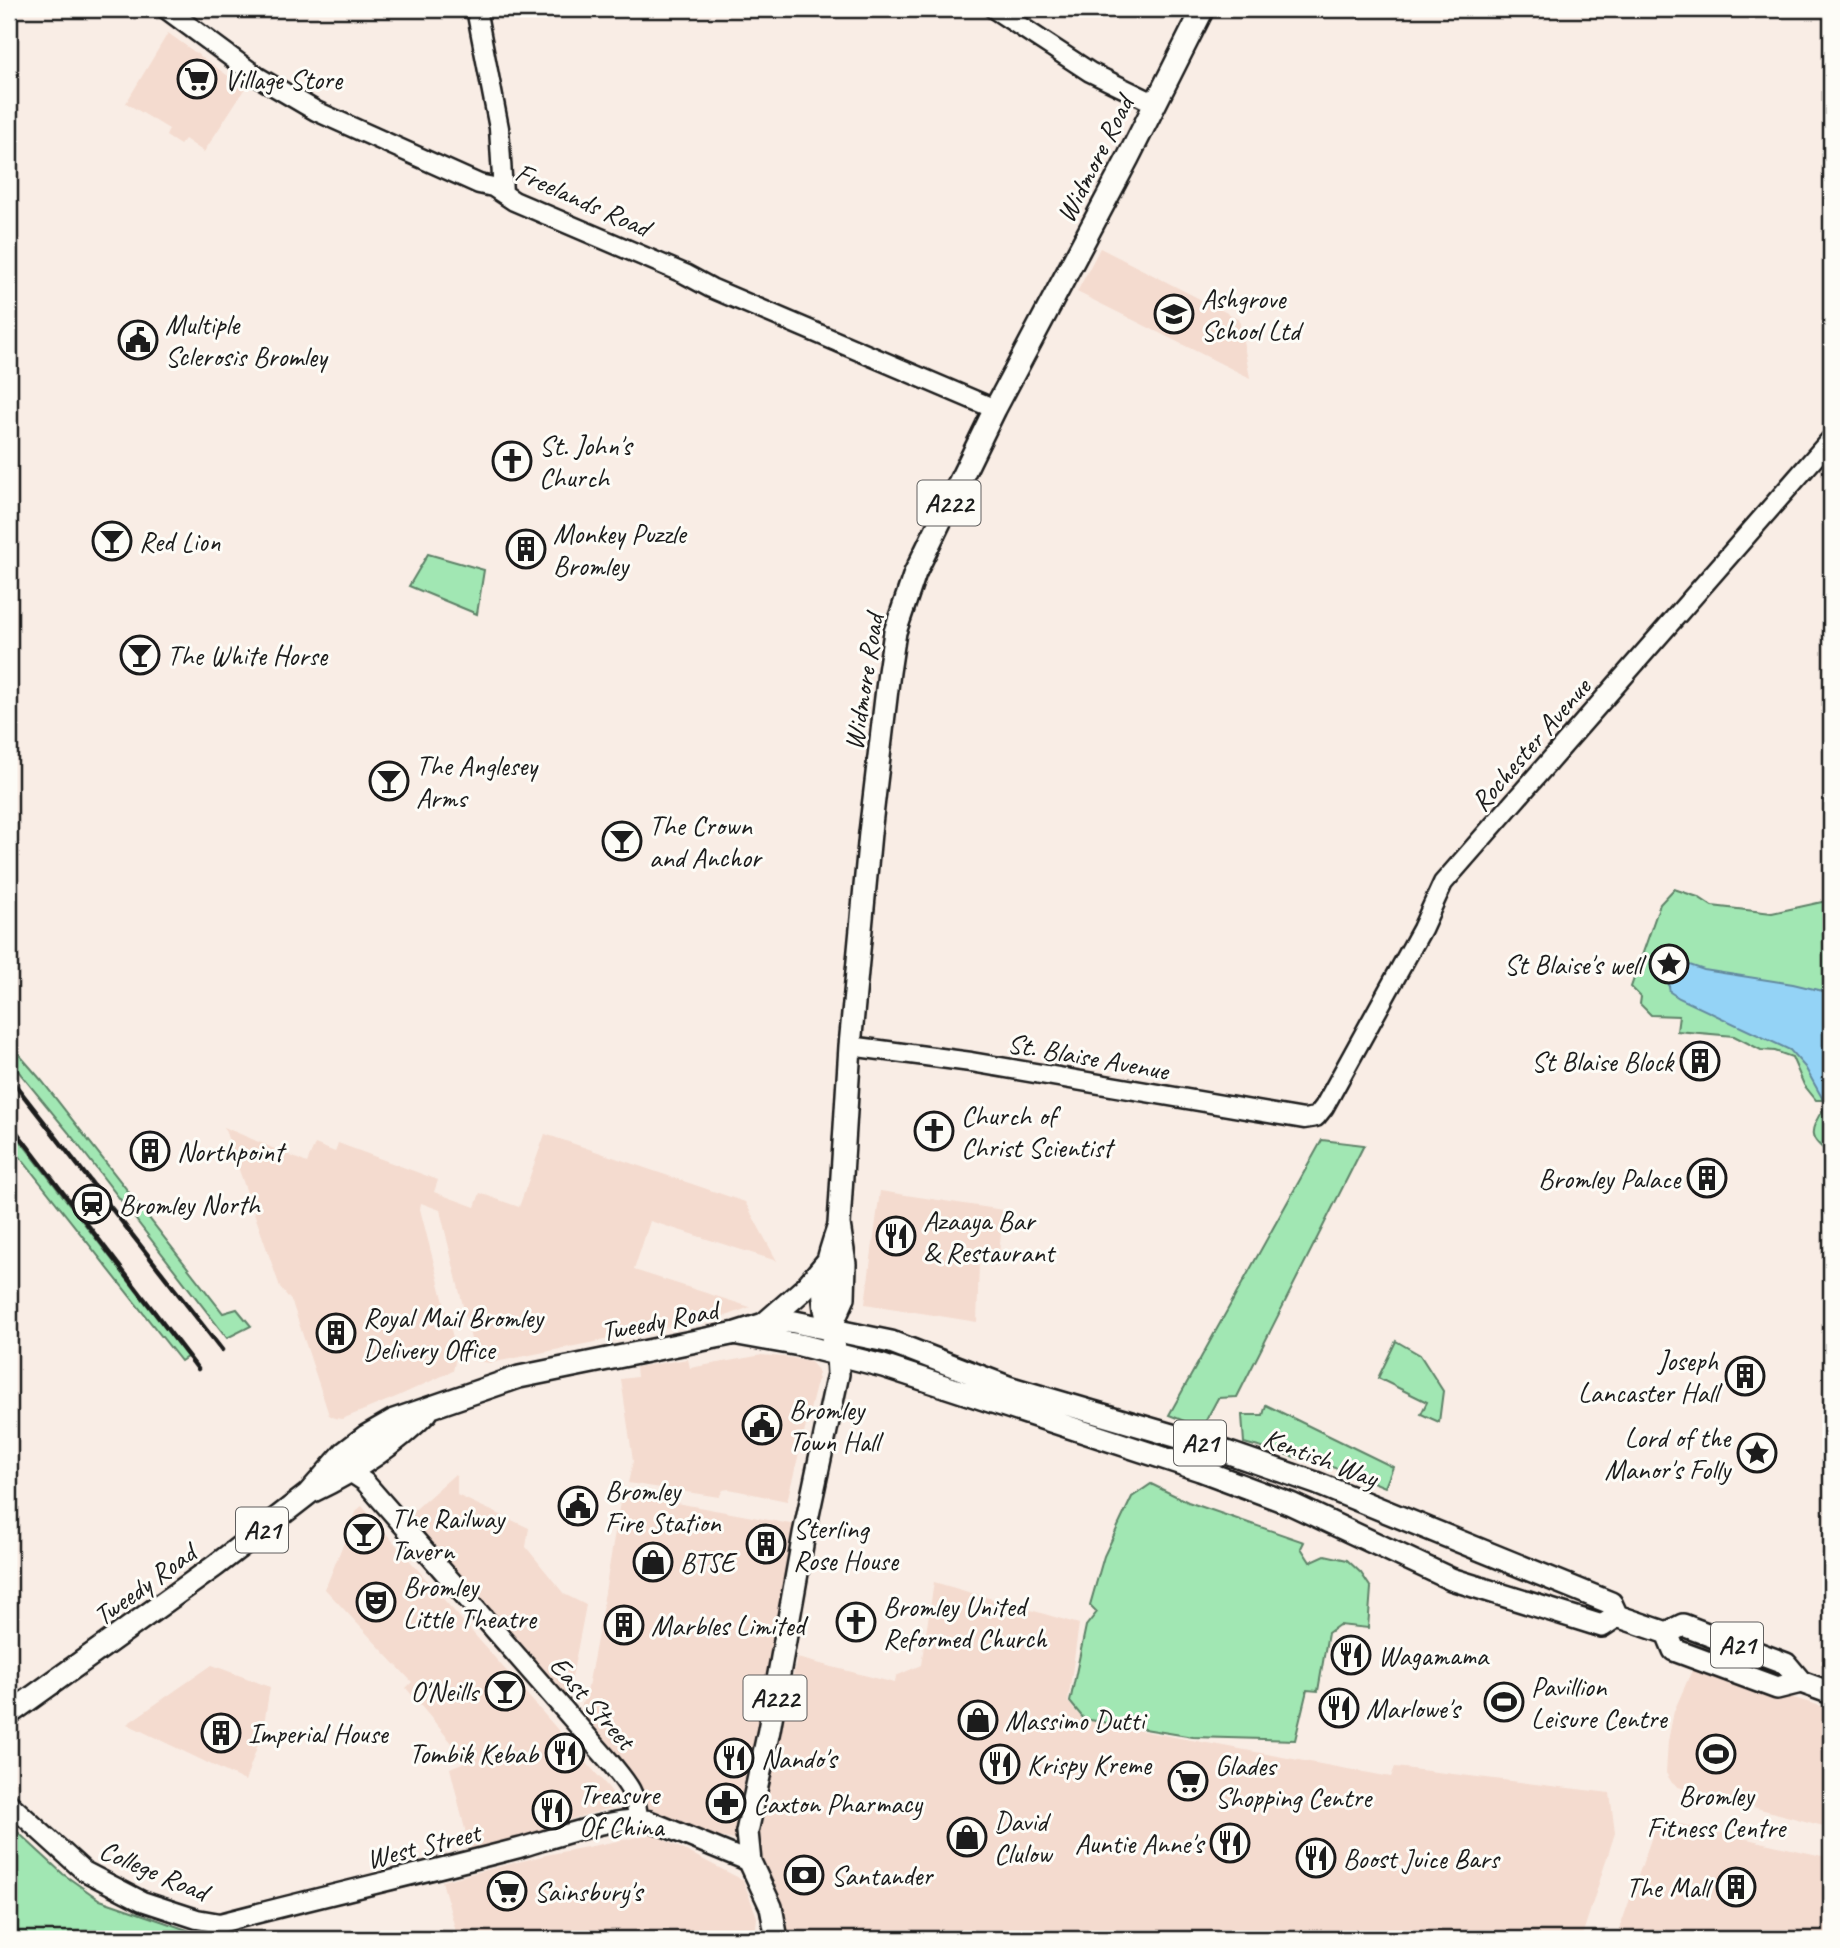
<svg xmlns="http://www.w3.org/2000/svg" width="1840" height="1948" font-family="Caveat,sans-serif">
<rect width="100%" height="100%" fill="#f9ede5"/>
<filter id="ink" filterUnits="userSpaceOnUse"><feTurbulence type="fractalNoise" baseFrequency=".0143" numOctaves="2"/><feDisplacementMap in="SourceGraphic" scale="14" xChannelSelector="R" yChannelSelector="G"/><feConvolveMatrix kernelMatrix="1 2 1 2 8 2 1 2 1" color-interpolation-filters="sRGB"/></filter>
<g filter="url(#ink)">
<!-- built -->
<path fill="#f4dbcf" d="M168 33 245 88 204 152 185 139 180 145 166 136 169 129 126 103Z
M1100 248 1239 319 1250 378 1077 292Z
M224 1127 307 1163 315 1144 335 1152 338 1143 438 1180 434 1192 475 1207 480 1193 519 1207 545 1134 745 1202 777 1261 650 1221 634 1270 750 1307 729 1315 490 1363 482 1362 475 1356 440 1210 421 1203 420 1209 457 1353 453 1371 396 1397 342 1419 335 1418 329 1415 292 1302 280 1287Z
M880 1191 1003 1210 998 1266 979 1263 977 1322 865 1304Z
M762 1355 793 1358 811 1362 818 1370V1378L787 1501 729 1489 723 1490 719 1497 628 1483 633 1461 621 1379 637 1377 636 1367 688 1359 690 1368Z
M454 1475 457 1477V1495L529 1528 526 1547 564 1594 586 1605 568 1698 408 1516Z
M627 1494 796 1525 760 1724 739 1829 734 1840 704 1834 651 1814 647 1809 641 1792 582 1726 580 1718 582 1703 586 1697 598 1634 621 1496Z
M362 1506 608 1787 615 1796 611 1808 548 1826V1829L470 1850 450 1768 467 1761 406 1688 412 1682 325 1589 357 1510Z
M934 1582 1079 1624 1068 1702 1083 1720 1391 1777 1395 1767 1610 1793 1615 1833 1581 1939H787L788 1922 755 1844 797 1658 895 1683 896 1676 921 1665Z
M212 1665 270 1687 263 1730 245 1781 127 1724Z
M1693 1668 1831 1709V1828L1678 1787 1672 1783 1666 1773 1668 1741 1674 1711Z
M1658 1819 1831 1858V1939H1616Z
M653 1834 743 1880 757 1917 755 1939H458L442 1881 546 1855Z"/>
<!-- green -->
<path fill="#a1e7b3" stroke="#5e8268" stroke-width="2" d="M428 554 484 570 477 614 409 586Z
M1674 889 1698 897 1712 906 1772 913 1831 900V999L1776 1023 1829 1100H1816L1804 1085 1792 1057 1775 1051 1761 1050 1734 1036 1677 1031 1679 1016 1651 1015 1640 1004 1641 997 1631 987 1660 904Z
M9 1043 42 1081 223 1313 237 1309 251 1326 227 1338 69 1133 9 1060Z
M1831 1107V1154C1808 1139 1808 1131 1824 1108Z
M9 1126 187 1357 181 1361 9 1143Z
M1322 1140 1364 1145 1237 1397 1218 1398 1202 1428 1169 1415Z
M1396 1341 1420 1355 1443 1391 1439 1422 1421 1414 1427 1402 1378 1378Z
M1266 1405 1393 1467 1385 1487 1346 1471 1244 1443 1242 1415H1263Z
M1151 1484 1188 1502 1304 1542 1301 1548 1310 1562 1325 1555 1347 1560 1361 1573 1371 1588 1368 1628 1339 1625 1328 1633 1318 1691 1307 1690 1295 1740 1193 1737 1084 1719 1070 1702 1086 1626 1097 1612 1090 1605 1104 1556 1132 1497Z
M9 1824 63 1874 100 1900 199 1934 202 1939H9Z"/>
<!-- water -->
<path fill="#94d3f6" stroke="#648a9f" stroke-width="2" d="M1681 962 1704 970 1793 984 1831 993V1114L1805 1067 1790 1050 1679 998 1670 992C1667 980 1668 965 1681 962Z"/>
<g fill="none" stroke-linecap="round" stroke-linejoin="round">
<defs>
<path id="tertiary" d="M166 9 258 77 316 111 479 184 493 187 514 201 685 274 711 288 995 409
M476 9 499 128 503 193
M994 9 1090 72 1154 103
M850 1046 971 1062 1304 1119 1316 1117 1324 1107 1422 929 1443 883 1831 439
M341 1466 365 1482 609 1761C625 1781 636 1791 638 1818
M9 1803 84 1871 142 1901 197 1919 220 1923C319 1897 419 1874 519 1848 551 1839 618 1815 648 1820L750 1862"/>
<path id="primary" d="M764 1324 804 1289 826 1263
M831 1327 844 1298 845 1264 839 1224 850 1046 870 833 889 672 895 632 915 573 995 409 1128 158 1203 9
M738 1334 800 1345 883 1366 1200 1470 1291 1504 1451 1579 1602 1626 1617 1616
M313 1491C355 1471 394 1445 427 1412
M1667 1633 1674 1650 1777 1688 1801 1682
M9 1714 215 1566 308 1494 345 1452 366 1436 394 1420 519 1377 736 1333 764 1324 790 1321 891 1342 1008 1387 1206 1445 1316 1483 1611 1603 1617 1616 1667 1633 1683 1625 1786 1664 1801 1682 1831 1693
M777 1939 771 1907 750 1862 747 1832 769 1730 804 1534 838 1374C838 1350 830 1332 825 1309 820 1281 829 1254 838 1228"/>
</defs>
<!-- tertiary casing -->
<use href="#tertiary" stroke="#1c1c1c" stroke-width="23"/>
<!-- primary casing -->
<use href="#primary" stroke="#1c1c1c" stroke-width="26"/>
<!-- tertiary -->
<use href="#tertiary" stroke="#fdfcf7" stroke-width="18"/>
<!-- primary -->
<use href="#primary" stroke="#fdfcf7" stroke-width="21"/>
<!-- rail -->
<path stroke="#1c1c1c" stroke-width="4.5" d="M9 1077 222 1350
M9 1122 198 1369"/>
</g>
</g>
<!-- icons -->
<defs>
<symbol id="supermarket-ring" viewBox="-11 -11 22 22"><circle r="9.5" fill="#fdfcf7" stroke="#1c1c1c" stroke-width="1.5"/><path d="M-6-5.5h2.5l.6 2H6L4.5 2H-2.5L-4.4-4H-6ZM-1.5 3.2a1.3 1.3 0 1 0 .1 0ZM3 3.2a1.3 1.3 0 1 0 .1 0Z" fill="#1c1c1c"/></symbol>
<symbol id="school-ring" viewBox="-11 -11 22 22"><circle r="9.5" fill="#fdfcf7" stroke="#1c1c1c" stroke-width="1.5"/><path d="M0-5L7-2L0 1L-7-2ZM-4 1L0 2.5L4 1V4Q0 6-4 4Z" fill="#1c1c1c"/></symbol>
<symbol id="civic-ring" viewBox="-11 -11 22 22"><circle r="9.5" fill="#fdfcf7" stroke="#1c1c1c" stroke-width="1.5"/><path d="M-.6-6.5H3V-4.5H.6V-3L4-1V1h2V6H-6V1h2V-1L-.6-3ZM-1.2 2.5V6h2.4V2.5Z" fill="#1c1c1c"/></symbol>
<symbol id="church-ring" viewBox="-11 -11 22 22"><circle r="9.5" fill="#fdfcf7" stroke="#1c1c1c" stroke-width="1.5"/><path d="M-1.2-6h2.4v3.5h3.3v2.4h-3.3V6h-2.4V-.1h-3.3v-2.4h3.3Z" fill="#1c1c1c"/></symbol>
<symbol id="bar-ring" viewBox="-11 -11 22 22"><circle r="9.5" fill="#fdfcf7" stroke="#1c1c1c" stroke-width="1.5"/><path d="M-6-5H6L.8 .8V4.5H3.5V6h-7V4.5H-.8V.8Z" fill="#1c1c1c"/></symbol>
<symbol id="building-ring" viewBox="-11 -11 22 22"><circle r="9.5" fill="#fdfcf7" stroke="#1c1c1c" stroke-width="1.5"/><path d="M-4-6H4V6H1V3H-1V6H-4ZM-2.5-4.3h1.7v1.8h-1.7ZM.8-4.3h1.7v1.8H.8ZM-2.5-1h1.7V.8h-1.7ZM.8-1h1.7V.8H.8Z" fill="#1c1c1c"/></symbol>
<symbol id="sight-ring" viewBox="-11 -11 22 22"><circle r="9.5" fill="#fdfcf7" stroke="#1c1c1c" stroke-width="1.5"/><path d="M0-6L1.8-2.2L6-1.7L2.9 1.2L3.7 5.4L0 3.3L-3.7 5.4L-2.9 1.2L-6-1.7L-1.8-2.2Z" fill="#1c1c1c"/></symbol>
<symbol id="station-ring" viewBox="-11 -11 22 22"><circle r="9.5" fill="#fdfcf7" stroke="#1c1c1c" stroke-width="1.5"/><path d="M-3-6H3Q5-6 5-4V2Q5 4 3 4L4.5 6H3L1.5 4h-3L-3 6H-4.5L-3 4Q-5 4-5 2V-4Q-5-6-3-6ZM-3.5-4v3h7v-3ZM-3.5 1v1.5H-2V1ZM2 1v1.5H3.5V1Z" fill="#1c1c1c"/></symbol>
<symbol id="restaurant-ring" viewBox="-11 -11 22 22"><circle r="9.5" fill="#fdfcf7" stroke="#1c1c1c" stroke-width="1.5"/><path d="M-5-6h1v4h1v-4h1v4h1v-4h1v5L-1.5 .5V6h-2V.5L-5-1ZM5-6V6H3V1.5H1.5Q1.5-4 5-6Z" fill="#1c1c1c"/></symbol>
<symbol id="shop-ring" viewBox="-11 -11 22 22"><circle r="9.5" fill="#fdfcf7" stroke="#1c1c1c" stroke-width="1.5"/><path d="M-5-2.5h2.3a2.7 3.5 0 0 1 5.4 0H5L5.5 6h-11ZM-1.5-2.5h3a1.5 2.3 0 0 0-3 0Z" fill="#1c1c1c"/></symbol>
<symbol id="theatre-ring" viewBox="-11 -11 22 22"><circle r="9.5" fill="#fdfcf7" stroke="#1c1c1c" stroke-width="1.5"/><path d="M-5-5.5Q0-4 5-5.5V0Q5 5 0 6Q-5 5-5 0ZM-3.3-2.5H-1v1.5H-3.3ZM1-2.5H3.3v1.5H1ZM-2.8 1Q0 5.5 2.8 1Z" fill="#1c1c1c"/></symbol>
<symbol id="stadium-ring" viewBox="-11 -11 22 22"><circle r="9.5" fill="#fdfcf7" stroke="#1c1c1c" stroke-width="1.5"/><path d="M0-5a6.5 5 0 1 0 0 10a6.5 5 0 1 0 0-10ZM-3.5-1.8h7v3.6h-7Z" fill="#1c1c1c"/></symbol>
<symbol id="pharmacy-ring" viewBox="-11 -11 22 22"><circle r="9.5" fill="#fdfcf7" stroke="#1c1c1c" stroke-width="1.5"/><path d="M-2-6h4v4h4v4h-4v4h-4v-4h-4v-4h4Z" fill="#1c1c1c"/></symbol>
<symbol id="bank-ring" viewBox="-11 -11 22 22"><circle r="9.5" fill="#fdfcf7" stroke="#1c1c1c" stroke-width="1.5"/><path d="M-6-4H6V4H-6ZM0-2.3a2.3 2.3 0 1 0 0 4.6a2.3 2.3 0 1 0 0-4.6Z" fill="#1c1c1c"/></symbol>
</defs>
<g fill-rule="evenodd">
<use href="#supermarket-ring" x="175" y="57" width="44" height="44"/>
<use href="#school-ring" x="1152" y="292" width="44" height="44"/>
<use href="#civic-ring" x="116" y="318" width="44" height="44"/>
<use href="#church-ring" x="490" y="439" width="44" height="44"/>
<use href="#bar-ring" x="90" y="519" width="44" height="44"/>
<use href="#building-ring" x="504" y="527" width="44" height="44"/>
<use href="#bar-ring" x="118" y="633" width="44" height="44"/>
<use href="#bar-ring" x="367" y="759" width="44" height="44"/>
<use href="#bar-ring" x="600" y="819" width="44" height="44"/>
<use href="#sight-ring" x="1647" y="942" width="44" height="44"/>
<use href="#building-ring" x="1678" y="1039" width="44" height="44"/>
<use href="#church-ring" x="912" y="1109" width="44" height="44"/>
<use href="#building-ring" x="128" y="1129" width="44" height="44"/>
<use href="#building-ring" x="1685" y="1156" width="44" height="44"/>
<use href="#station-ring" x="70" y="1182" width="44" height="44"/>
<use href="#restaurant-ring" x="874" y="1214" width="44" height="44"/>
<use href="#building-ring" x="314" y="1311" width="44" height="44"/>
<use href="#building-ring" x="1723" y="1354" width="44" height="44"/>
<use href="#civic-ring" x="740" y="1403" width="44" height="44"/>
<use href="#sight-ring" x="1735" y="1431" width="44" height="44"/>
<use href="#civic-ring" x="556" y="1484" width="44" height="44"/>
<use href="#bar-ring" x="342" y="1512" width="44" height="44"/>
<use href="#building-ring" x="744" y="1522" width="44" height="44"/>
<use href="#shop-ring" x="631" y="1540" width="44" height="44"/>
<use href="#theatre-ring" x="354" y="1580" width="44" height="44"/>
<use href="#church-ring" x="834" y="1600" width="44" height="44"/>
<use href="#building-ring" x="602" y="1603" width="44" height="44"/>
<use href="#restaurant-ring" x="1329" y="1633" width="44" height="44"/>
<use href="#bar-ring" x="483" y="1669" width="44" height="44"/>
<use href="#stadium-ring" x="1482" y="1680" width="44" height="44"/>
<use href="#restaurant-ring" x="1317" y="1686" width="44" height="44"/>
<use href="#shop-ring" x="956" y="1698" width="44" height="44"/>
<use href="#building-ring" x="199" y="1711" width="44" height="44"/>
<use href="#restaurant-ring" x="543" y="1731" width="44" height="44"/>
<use href="#stadium-ring" x="1694" y="1732" width="44" height="44"/>
<use href="#restaurant-ring" x="712" y="1736" width="44" height="44"/>
<use href="#restaurant-ring" x="978" y="1742" width="44" height="44"/>
<use href="#supermarket-ring" x="1166" y="1759" width="44" height="44"/>
<use href="#pharmacy-ring" x="704" y="1781" width="44" height="44"/>
<use href="#restaurant-ring" x="530" y="1788" width="44" height="44"/>
<use href="#shop-ring" x="945" y="1815" width="44" height="44"/>
<use href="#restaurant-ring" x="1208" y="1821" width="44" height="44"/>
<use href="#restaurant-ring" x="1294" y="1836" width="44" height="44"/>
<use href="#bank-ring" x="782" y="1853" width="44" height="44"/>
<use href="#building-ring" x="1714" y="1865" width="44" height="44"/>
<use href="#supermarket-ring" x="485" y="1869" width="44" height="44"/>
</g>
<g text-anchor="middle" stroke-width="6" stroke-linejoin="round" paint-order="stroke">
<!-- shield labels -->
<g fill="#fdfcf7" stroke="#605f5e" stroke-width="2">
<rect x="917.5" y="480.5" width="63" height="45" rx="5"/>
<rect x="1174" y="1420.5" width="52" height="45" rx="5"/>
<rect x="236" y="1507.5" width="52" height="45" rx="5"/>
<rect x="1711" y="1622.5" width="52" height="45" rx="5"/>
<rect x="743.5" y="1675.5" width="63" height="45" rx="5"/>
</g>
<g font-size="26" font-weight="bold" fill="#1c1c1c">
<text x="949" y="512">A222</text>
<text x="1200" y="1452">A21</text>
<text x="262" y="1539">A21</text>
<text x="1737" y="1654">A21</text>
<text x="775" y="1707">A222</text>
</g>
<!-- poi labels -->
<g font-size="28" fill="#1c1c1c" stroke="#fdfcf7" text-anchor="start">
<text x="224" y="89">Village Store</text>
<text x="1201" y="308">Ashgrove<tspan x="1201" dy="32">School Ltd</tspan></text>
<text x="165" y="334">Multiple<tspan x="165" dy="32">Sclerosis Bromley</tspan></text>
<text x="539" y="455">St. John's<tspan x="539" dy="32">Church</tspan></text>
<text x="553" y="543">Monkey Puzzle<tspan x="553" dy="32">Bromley</tspan></text>
<text x="139" y="551">Red Lion</text>
<text x="167" y="665">The White Horse</text>
<text x="416" y="775">The Anglesey<tspan x="416" dy="32">Arms</tspan></text>
<text x="649" y="835">The Crown<tspan x="649" dy="32">and Anchor</tspan></text>
<text x="1642" y="974" text-anchor="end">St Blaise's well</text>
<text x="1673" y="1071" text-anchor="end">St Blaise Block</text>
<text x="961" y="1125">Church of<tspan x="961" dy="32">Christ Scientist</tspan></text>
<text x="177" y="1161">Northpoint</text>
<text x="1680" y="1188" text-anchor="end">Bromley Palace</text>
<text x="119" y="1214">Bromley North</text>
<text x="923" y="1230">Azaaya Bar<tspan x="923" dy="32">&amp; Restaurant</tspan></text>
<text x="363" y="1327">Royal Mail Bromley<tspan x="363" dy="32">Delivery Office</tspan></text>
<text x="1718" y="1370" text-anchor="end">Joseph<tspan x="1718" dy="32">Lancaster Hall</tspan></text>
<text x="789" y="1419">Bromley<tspan x="789" dy="32">Town Hall</tspan></text>
<text x="1730" y="1447" text-anchor="end">Lord of the<tspan x="1730" dy="32">Manor's Folly</tspan></text>
<text x="605" y="1500">Bromley<tspan x="605" dy="32">Fire Station</tspan></text>
<text x="391" y="1528">The Railway<tspan x="391" dy="32">Tavern</tspan></text>
<text x="793" y="1538">Sterling<tspan x="793" dy="32">Rose House</tspan></text>
<text x="680" y="1572">BTSE</text>
<text x="403" y="1596">Bromley<tspan x="403" dy="32">Little Theatre</tspan></text>
<text x="883" y="1616">Bromley United<tspan x="883" dy="32">Reformed Church</tspan></text>
<text x="651" y="1635">Marbles Limited</text>
<text x="1378" y="1665">Wagamama</text>
<text x="1531" y="1696">Pavillion<tspan x="1531" dy="32">Leisure Centre</tspan></text>
<text x="478" y="1701" text-anchor="end">O'Neills</text>
<text x="1366" y="1718">Marlowe's</text>
<text x="1005" y="1730">Massimo Dutti</text>
<text x="248" y="1743">Imperial House</text>
<text x="538" y="1763" text-anchor="end">Tombik Kebab</text>
<text x="761" y="1768">Nando's</text>
<text x="1027" y="1774">Krispy Kreme</text>
<text x="1215" y="1775">Glades<tspan x="1215" dy="32">Shopping Centre</tspan></text>
<text x="579" y="1804">Treasure<tspan x="579" dy="32">Of China</tspan></text>
<text x="1716" y="1805" text-anchor="middle">Bromley<tspan x="1716" dy="32">Fitness Centre</tspan></text>
<text x="753" y="1813">Caxton Pharmacy</text>
<text x="994" y="1831">David<tspan x="994" dy="32">Clulow</tspan></text>
<text x="1203" y="1853" text-anchor="end">Auntie Anne's</text>
<text x="1343" y="1868">Boost Juice Bars</text>
<text x="831" y="1885">Santander</text>
<text x="1709" y="1897" text-anchor="end">The Mall</text>
<text x="534" y="1901">Sainsbury's</text>
</g>
<!-- street labels -->
<g font-size="28" fill="#1c1c1c" stroke="#fdfcf7">
<text transform="translate(1094 159) rotate(-63)" y="10">Widmore Road</text>
<text transform="translate(583 199) rotate(24)" y="10">Freelands Road</text>
<text transform="translate(863 682) rotate(-81)" y="10">Widmore Road</text>
<text transform="translate(1530 744) rotate(-49)" y="10">Rochester Avenue</text>
<text transform="translate(1088 1056) rotate(10)" y="10">St. Blaise Avenue</text>
<text transform="translate(659 1320) rotate(-11)" y="10">Tweedy Road</text>
<text transform="translate(1321 1457) rotate(21)" y="10">Kentish Way</text>
<text transform="translate(144 1584) rotate(-36)" y="10">Tweedy Road</text>
<text transform="translate(593 1702) rotate(49)" y="10">East Street</text>
<text transform="translate(423 1845) rotate(-14)" y="10">West Street</text>
<text transform="translate(154 1870) rotate(23)" y="10">College Road</text>
</g>
</g>
<!-- margin -->
<rect width="1840" height="1948" fill="none" stroke="#fdfcf7" stroke-width="35"/>
<rect x="18" y="18" width="1805" height="1913" fill="none" stroke="#1c1c1c" stroke-width="2.5" filter="url(#ink)"/>
</svg>
